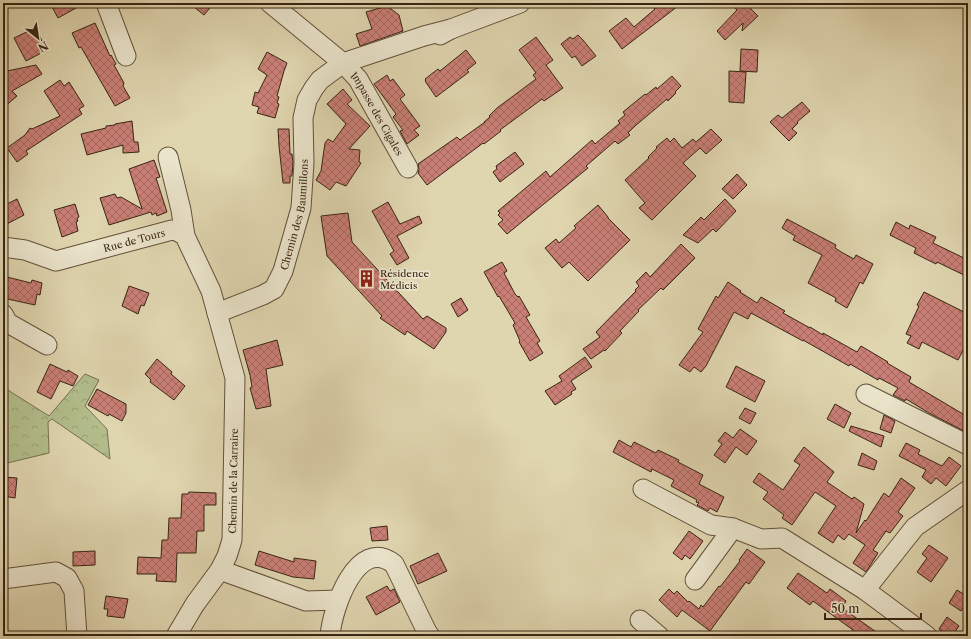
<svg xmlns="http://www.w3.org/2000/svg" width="971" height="639" font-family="'Libre Caslon Text',serif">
<defs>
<pattern id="forest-crowns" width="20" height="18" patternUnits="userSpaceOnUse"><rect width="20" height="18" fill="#b2bd8b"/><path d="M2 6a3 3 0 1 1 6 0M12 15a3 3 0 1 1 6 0" fill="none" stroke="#9aa277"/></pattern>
<pattern id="building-cross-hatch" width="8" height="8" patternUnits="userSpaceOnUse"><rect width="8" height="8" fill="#ca7f76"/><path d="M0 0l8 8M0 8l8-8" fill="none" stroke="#a56860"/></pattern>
</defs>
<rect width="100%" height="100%" fill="#dfd5af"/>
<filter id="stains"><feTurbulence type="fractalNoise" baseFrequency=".005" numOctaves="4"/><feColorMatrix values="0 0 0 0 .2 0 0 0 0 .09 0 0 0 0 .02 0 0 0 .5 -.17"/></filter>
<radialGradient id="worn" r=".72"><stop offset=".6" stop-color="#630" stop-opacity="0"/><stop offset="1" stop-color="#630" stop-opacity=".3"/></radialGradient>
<!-- forest -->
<path fill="url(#forest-crowns)" stroke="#76704f" d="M85 374 99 380 85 406 107 429 110 459 52 419 48 422 49 453 3 464V387L49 416Z"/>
<!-- building -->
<path fill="url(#building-cross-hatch)" stroke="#392413" d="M50 3H85L58 18Z
M189 3H214L204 15Z
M649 3H682L622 49 609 31 626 18 634 27 655 9Z
M729 3H745L758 16 742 31 743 23 725 40 717 31 737 10Z
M387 6 399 15 403 31 360 46 356 34 372 29 366 12Z
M95 23 110 56 111 55 116 64 114 65 124 83 123 86 130 98 115 106 81 47 79 48 72 33Z
M35 28 47 50 26 61 14 38Z
M578 35 583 40 596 56 582 66 575 56 572 58 561 44 570 37 573 39Z
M536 37 553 60 546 65 563 88 544 101 542 99 500 130 501 131 484 144 483 143 427 185 418 173 419 169 418 164 457 137 460 140 485 122H484L490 117 489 116 497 108 536 79 533 75 536 73 519 50Z
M741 49 758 50 757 72 740 71Z
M466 50 476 63 467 70 469 72 436 97 425 81 426 80 425 79 438 69 440 71Z
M267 52 287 63 284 71 277 96 279 97 277 103 279 104 275 118 257 113 259 107 252 105 255 92 258 93 267 75 258 69Z
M36 65 42 74 12 91 17 96 3 108V80L8 76 7 71Z
M729 71 746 72 744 103 729 102Z
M387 75 390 81 393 79 405 95 400 99 420 126 414 130 419 135 407 144 400 131 403 130 393 117 396 114 374 84Z
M672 76 681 86 675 92 676 93 668 101 667 99 635 126 628 133 630 135 618 144 615 141 586 166 588 168 507 234 498 224 503 220 498 215 500 213 498 211 546 171 550 177 592 140 595 144 620 123 618 121 625 115 623 112 645 94 646 95 656 87 657 89Z
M60 80 64 86 69 82 84 106 79 109 82 114 26 151 28 154 17 162 7 148 25 135 30 128 32 129 60 116 44 91Z
M343 89 352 100 347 104 370 126 349 149 360 150 359 162 361 163 346 186 336 182 330 190 316 180 321 171 325 143 328 139 333 142 346 124 327 104Z
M802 102 810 111 797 122 798 123 792 129 797 133 789 141 770 122 778 115 782 118Z
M132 121 134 142H138L139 152 123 153V145L87 155 81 134 106 128V126L115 125V124Z
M278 129H289L290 154H292L293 163 292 176H290V183H283L279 146Z
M711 129 722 140 706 154 700 148 683 163 696 176 652 220 639 208 645 203 625 180 649 158 648 157 657 148 656 147 667 138 670 142 674 138 682 148 693 139 696 142Z
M515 152 524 164 500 182 493 172 497 169 496 166Z
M154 160 160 177 156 178 167 212 157 216 156 213 152 215 151 212 109 225 100 198 115 194 117 198 121 197 142 209 129 169Z
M737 174 747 185 733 199 722 189Z
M17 199 24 215 3 226V206Z
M725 199 736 211 716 232 713 229 698 243 683 235 701 217 704 220Z
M388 202 400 224 419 216 422 223 397 236 409 258 397 265 390 254 394 251 372 211Z
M75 204 79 217 77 218 78 221 76 222 78 231 62 237 54 210Z
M598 205 608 217V218L630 240 588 281 569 262 562 268 545 248 556 239 559 243 576 228 574 226Z
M348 213 352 242 423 319 427 316 446 328V332L434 349 407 331 405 335 380 318 382 316 327 256 321 216Z
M787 219 836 245 835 248 843 253 854 259 856 255 873 264 863 284 860 282 847 308 835 301 836 298 808 283 822 255 793 240 795 236 782 228Z
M896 222 909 229 910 225 936 237 933 243 968 260V277L937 262 936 264 914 253 916 248 890 235Z
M681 244 695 258 663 290 661 288 638 310 639 311 620 331 622 333 605 351 604 350 591 359 583 349 600 337 596 332 636 291 635 290 639 286 636 282 646 272 650 277Z
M502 262 507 271 504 273 515 294 518 297 519 296 530 315 526 317 540 341 537 343 543 353 530 361 519 342 520 341 513 325 515 323 499 296 498 297 484 272Z
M3 276 31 283 32 280 42 283 40 295 37 294 35 305 3 298Z
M728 282 741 291 740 292 757 303 761 297 785 311 783 313 810 328V327L823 335V333L857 352 861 346 888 362 887 363 911 377 909 382 968 417V433L929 413 906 399 905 401 893 395 898 388 879 378 878 380 850 364 849 366 803 340V341L751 313 748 319 734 312 706 366 701 372 694 367 690 372 679 365 703 332 698 329 716 296 718 298Z
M129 286 149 293 144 306 141 305 138 314 122 306Z
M924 292 968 314V341L958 360 922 342 919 349 907 343 911 336 906 334 919 306 917 305Z
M461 298 468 310 458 317 451 304Z
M277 340 283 365 266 369 271 406 256 409 250 388 252 387 250 375 243 350Z
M585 357 592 367 571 381 576 389 571 392 572 394 555 405 545 391 562 381 559 376Z
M157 359 172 372 171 374 185 386 174 400 150 382 151 380 145 374Z
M50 364 67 372 68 370 78 376 73 386 60 381 51 399 37 392Z
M736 366 765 381 755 402 726 387Z
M97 389 126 404V413L122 421 109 414 108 416 88 405Z
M835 404 851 413 844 428 827 419Z
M745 408 756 413 750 424 739 418Z
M884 415 895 421 891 433 880 429Z
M851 426 884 436 881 447 849 431Z
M740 429 757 441 747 455 736 447 725 463 714 455 722 444 718 441 725 432 733 438Z
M619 440 631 447 634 442 656 453 658 450 679 460 678 462 703 475 699 484 724 497 717 512 710 508 708 511 697 505 699 503 696 502 697 500 671 486 674 480 652 469 651 472 613 452Z
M906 443 920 450 918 454 942 466 949 457 961 466 946 486 936 478 931 484 922 477 926 470 899 456Z
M804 447 834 472 827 482 852 499 854 497 864 504 856 533 865 520 866 521 884 493 889 497 901 478 915 488 898 512 903 516 890 533 886 531 873 550 878 553 866 572 853 563 865 545 849 534 844 540 838 535 833 543 818 533 836 506 815 492 792 525 782 518 784 515 763 499 768 492 753 482 759 473 783 490 800 465 794 461Z
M862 453 877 461 874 470 858 465Z
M3 477 17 478 15 498 3 496Z
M189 492 216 493V505H204V531H197L196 553H177L176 582 156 581 157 574H137L138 557 161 558 162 540H168L169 518H181L182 494H188Z
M387 526 388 540 372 541 370 528Z
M689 531 703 541 690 559 685 555 682 560 673 553Z
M929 545 948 558 931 582 917 572 927 558 922 554Z
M747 549 765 562 749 584 746 582 710 631 682 610 677 617 659 600 669 589 674 594 677 591 688 602 689 601 699 609 701 605 703 607 719 586 720 587 740 561 739 560Z
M95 551V565L73 566V552Z
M259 551 294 562V558L316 561 314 579 293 577 255 565Z
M438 553 447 571 418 584 410 566Z
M798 573 827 593 830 589 846 601 842 608 882 636H849L853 630 813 601 810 605 787 588Z
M387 586 390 591 394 589 400 602 376 615 366 597Z
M957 590 968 597V601L961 611 949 603Z
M106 596 128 599 124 618 107 616 108 609H104Z
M947 617 959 626 952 636H949L939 629Z"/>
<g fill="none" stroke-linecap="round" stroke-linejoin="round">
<defs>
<g id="minor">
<path d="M106 3 126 56"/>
<path id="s1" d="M270 3 343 63 358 79 408 168"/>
<path d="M440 35 451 29 520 3"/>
<path d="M168 157 181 210 185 236"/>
<path id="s2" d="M3 247 25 250 56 261 172 230 177 231 185 236 211 291 235 378 232 540 227 556 220 570 195 604 176 636"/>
<path id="s3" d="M217 313 263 295 274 289 283 271 301 208 304 163 303 118 307 100 314 88 320 80 343 63 424 36 451 29"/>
<path d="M3 314 8 323 47 345"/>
<path d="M866 394 968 445"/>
<path d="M643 489 711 525 733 528 761 539 782 538 865 590"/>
<path d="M220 570 306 601 338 600"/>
<path d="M3 579 56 572 67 578 74 591 77 636"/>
<path d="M695 580 733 528"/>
<path d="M640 620 659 636"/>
<path d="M330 636C332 609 357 535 394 564L427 632 430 636"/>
<path d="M927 636 865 590 915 527 968 490"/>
</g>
</defs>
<!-- minor casing -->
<use href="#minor" stroke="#62503a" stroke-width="21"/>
<!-- minor -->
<use href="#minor" stroke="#eae4cb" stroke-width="19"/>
</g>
<!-- icons -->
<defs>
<symbol id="building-bare" viewBox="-9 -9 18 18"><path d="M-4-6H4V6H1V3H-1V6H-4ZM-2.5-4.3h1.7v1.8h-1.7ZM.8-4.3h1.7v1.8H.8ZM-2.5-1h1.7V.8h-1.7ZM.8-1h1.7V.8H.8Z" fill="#8f2418" stroke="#eae4cb" stroke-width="2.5" paint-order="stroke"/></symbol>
</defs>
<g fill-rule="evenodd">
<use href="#building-bare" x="354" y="266" width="25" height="25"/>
</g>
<g text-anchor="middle" stroke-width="3.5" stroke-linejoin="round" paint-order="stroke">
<!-- street labels -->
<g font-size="10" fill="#392413" stroke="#eae4cb">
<text dy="4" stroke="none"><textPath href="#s1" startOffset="156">Impasse des Cigales</textPath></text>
<text dy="4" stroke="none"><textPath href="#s3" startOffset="140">Chemin des Baumillons</textPath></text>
<text dy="4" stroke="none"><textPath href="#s2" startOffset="136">Rue de Tours</textPath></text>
<text transform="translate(233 481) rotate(-89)" y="4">Chemin de la Carraire</text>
</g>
<!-- poi labels -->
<g font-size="10" fill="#392413" stroke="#eae4cb" text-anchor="start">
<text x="380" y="277">Résidence<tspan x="380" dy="12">Médicis</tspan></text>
</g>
</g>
<!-- margin -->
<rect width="971" height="639" fill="none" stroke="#dfd5af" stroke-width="16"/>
<rect x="4" y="4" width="963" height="631" fill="none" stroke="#392413" stroke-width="2"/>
<rect x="8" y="8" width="955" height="623" fill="none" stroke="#392413"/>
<!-- north arrow -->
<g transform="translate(38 38) rotate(150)" stroke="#eae4cb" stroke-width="3" paint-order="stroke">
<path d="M0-3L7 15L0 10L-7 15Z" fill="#392413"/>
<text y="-6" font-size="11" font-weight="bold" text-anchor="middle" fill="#392413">N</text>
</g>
<!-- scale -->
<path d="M825 613v6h96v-6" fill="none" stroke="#392413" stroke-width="2"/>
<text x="831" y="613" font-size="12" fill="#392413" stroke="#eae4cb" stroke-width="3" paint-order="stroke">50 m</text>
<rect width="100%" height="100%" filter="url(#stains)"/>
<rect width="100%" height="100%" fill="url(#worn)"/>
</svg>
